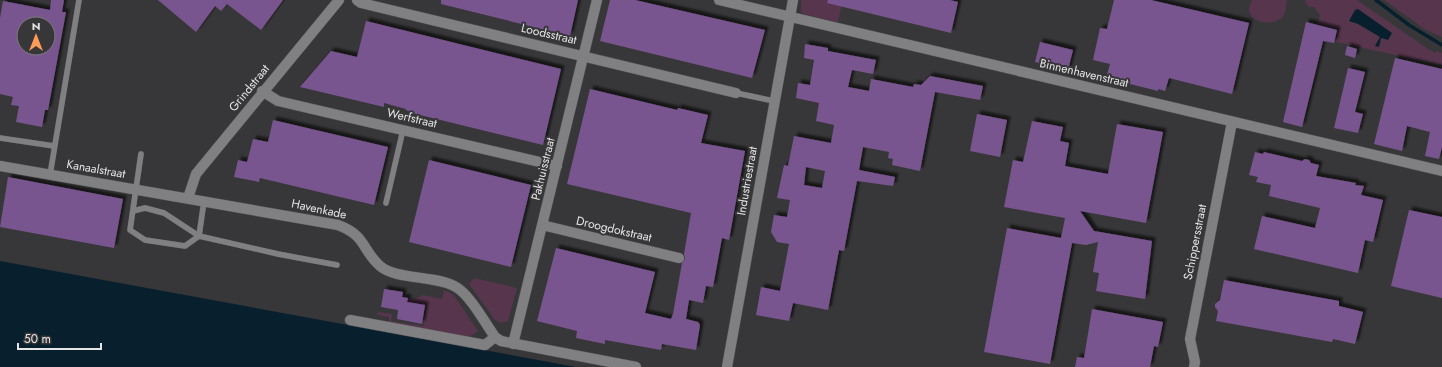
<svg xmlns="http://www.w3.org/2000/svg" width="1442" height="367" font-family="Jost,sans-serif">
<defs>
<filter id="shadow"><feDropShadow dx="3.5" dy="-3.5" stdDeviation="1" flood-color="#0009"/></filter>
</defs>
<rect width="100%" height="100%" fill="#373739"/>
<!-- green -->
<path fill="#56354d" d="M801 0H843L838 22 806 15 801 12Z
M1252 0H1287C1286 4 1286 11 1284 15 1276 28 1248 23 1249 9 1249 6 1251 3 1252 0Z
M1305 0H1357L1428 49 1435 53 1437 51 1442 53V65L1336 42 1339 29 1318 24 1320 15 1316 10 1315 7H1310L1306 4Z
M1384 0H1442V37L1426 30Z
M474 278 517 288 508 321 501 323 495 320 469 284Z
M444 290 453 294 478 331 465 340 388 326 389 317 377 315 378 312 392 314 391 321 423 326 427 306 407 302 408 298 415 299 423 295 442 299Z"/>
<!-- water -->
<path fill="#08202d" d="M1358 9 1392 33 1388 40 1381 38 1379 47 1375 46 1380 37 1358 24 1349 21 1355 10Z
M0 261 576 367H0Z"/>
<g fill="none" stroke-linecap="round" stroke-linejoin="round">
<!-- stream -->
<path stroke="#08202d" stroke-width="3.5" d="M1376 0 1409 25 1442 45"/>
</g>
<!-- building -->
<path fill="#78558e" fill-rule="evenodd" filter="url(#shadow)" d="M51 0H64L62 12H66L48 110H45L42 127 16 122 19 106 11 105 13 97 0 94V18L3 1 50 10ZM24 24H48V48H24Z
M158 0H283L261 30 227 4 221 11 215 6 196 32Z
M441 0H578L570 36 441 4Z
M610 0H635L765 30 752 78 600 41Z
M828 0H950L958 2 951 33 827 3Z
M1114 0H1151L1249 23 1232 94 1169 78 1165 91 1158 89V91L1106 78 1110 64 1093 60 1100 28 1107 29Z
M366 21 561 69 543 145 416 114 406 110V109L384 103V107L300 87 331 51 357 57Z
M1306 22 1337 30 1334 43 1323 41 1302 127 1283 122Z
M1040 42 1073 50 1068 70 1035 62Z
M805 44 828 48V51L876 60 873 74 852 70 848 87 869 91 871 79 913 87 914 84 921 85 930 76 983 86 980 100 935 92 920 171 892 165 893 159 888 158 889 152 863 147 859 170 895 177 893 186 857 181 844 251 839 250 828 310 793 303 789 321 756 315 761 287 780 291 789 244 777 242 771 232 774 215 787 217 790 200 777 198 784 165 788 166 794 136 831 143 834 125 816 121 819 103 796 98 798 83 810 85 814 60 804 58ZM806 167 825 171 822 188 804 185Z
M1347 46 1357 49 1355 58 1345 55Z
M1395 58 1442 69V147L1439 159 1425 156 1430 132 1407 126 1402 151 1374 144Z
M1348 68 1365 72 1355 112 1363 114 1358 133 1334 128Z
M590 89 677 110 678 108 708 115 701 143 745 151 729 240 722 238 713 287 706 286 703 303 689 300 686 319 698 322 700 325 696 350 662 344 661 350 605 340V344L576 338 577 331 537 321 556 248 655 272 645 313 671 319 673 314 682 263 685 259 684 254 691 213 567 184Z
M977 114 1007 120 1000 157 970 151Z
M273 120 388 147 374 205 260 178 259 182 234 177 238 160 247 162 253 139 268 142Z
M1032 121 1063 127 1060 141 1069 143 1065 166 1108 174 1117 124 1163 132 1146 223 1080 211 1094 231 1152 241 1145 299 1096 291 1099 273 1093 272 1098 242 1086 245 1072 243 1050 364 984 352 1007 228 1061 238 1065 218 1004 207 1013 160 1023 162Z
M1255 152 1263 154 1264 152 1302 161 1305 159 1309 160 1311 163 1319 165 1316 176 1356 183 1355 185 1364 186 1361 195 1383 200 1373 242 1365 240 1358 273 1254 249 1262 216 1315 228 1320 208 1269 196 1271 185 1256 182 1258 177 1249 175Z
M429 160 531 185 511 267 409 242Z
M8 177 123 199 114 248 0 227Z
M1409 210 1442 217V298L1391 286Z
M1224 280 1339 301V306L1363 312 1355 344 1333 339 1332 342 1216 321 1218 311 1215 307V304L1220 300Z
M384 289 403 292 402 297 408 298 407 302 425 305 422 324 397 319 398 310 381 307Z
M1092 309 1163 322 1158 347 1154 346 1150 367H1075L1077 357 1084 358Z"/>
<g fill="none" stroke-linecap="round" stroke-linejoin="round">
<defs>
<path id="service" d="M736 93 774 101
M0 138 54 146
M141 154 130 230 145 240 185 246 199 236 278 254 337 265
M50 175 79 0
M386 203 403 130
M133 211 145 208 164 213 199 236 204 201"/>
<path id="minor" d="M357 0 361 3 736 93
M719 0 1442 171
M262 91 278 101 557 166
M0 166 338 225C367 236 361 249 380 266 396 280 436 275 456 287 470 295 485 323 495 337L501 341 636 367
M188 198 196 174 339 0
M542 225 679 258
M350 320 485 345 495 337
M513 344 597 0
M727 367 793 0
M1194 367 1195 362 1190 339 1232 122"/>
</defs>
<!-- service casing -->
<use href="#service" stroke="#565658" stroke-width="6"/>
<!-- minor casing -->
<use href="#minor" stroke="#565658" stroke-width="11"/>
<!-- service -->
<use href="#service" stroke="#808083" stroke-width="5.5"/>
<!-- minor -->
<use href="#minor" stroke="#808083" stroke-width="10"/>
</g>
<g text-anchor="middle" stroke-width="4" stroke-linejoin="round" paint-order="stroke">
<!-- street labels -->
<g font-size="12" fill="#e5e5e6" stroke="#373739">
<text transform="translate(549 34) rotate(13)" y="4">Loodsstraat</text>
<text transform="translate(1084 73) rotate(13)" y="4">Binnenhavenstraat</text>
<text transform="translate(249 88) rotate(-51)" y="4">Grindstraat</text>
<text transform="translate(412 118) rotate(13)" y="4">Werfstraat</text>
<text transform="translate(96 169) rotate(10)" y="4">Kanaalstraat</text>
<text transform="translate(543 169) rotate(-76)" y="4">Pakhuisstraat</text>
<text transform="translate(747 181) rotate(-80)" y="4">Industriestraat</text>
<text transform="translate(319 209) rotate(12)" y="4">Havenkade</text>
<text transform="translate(614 229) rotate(13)" y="4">Droogdokstraat</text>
<text transform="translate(1195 242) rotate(-79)" y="4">Schippersstraat</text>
</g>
</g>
<!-- north arrow -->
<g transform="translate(36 36)"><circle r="19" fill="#373739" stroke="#7d7d7e"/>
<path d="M0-3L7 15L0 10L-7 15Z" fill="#fe9c58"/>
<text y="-6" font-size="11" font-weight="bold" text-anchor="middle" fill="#e5e5e6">N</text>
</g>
<!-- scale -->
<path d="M18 343v6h83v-6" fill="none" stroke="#e5e5e6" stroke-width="2"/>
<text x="24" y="343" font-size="12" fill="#e5e5e6" stroke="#373739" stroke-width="3" paint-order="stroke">50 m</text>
</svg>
